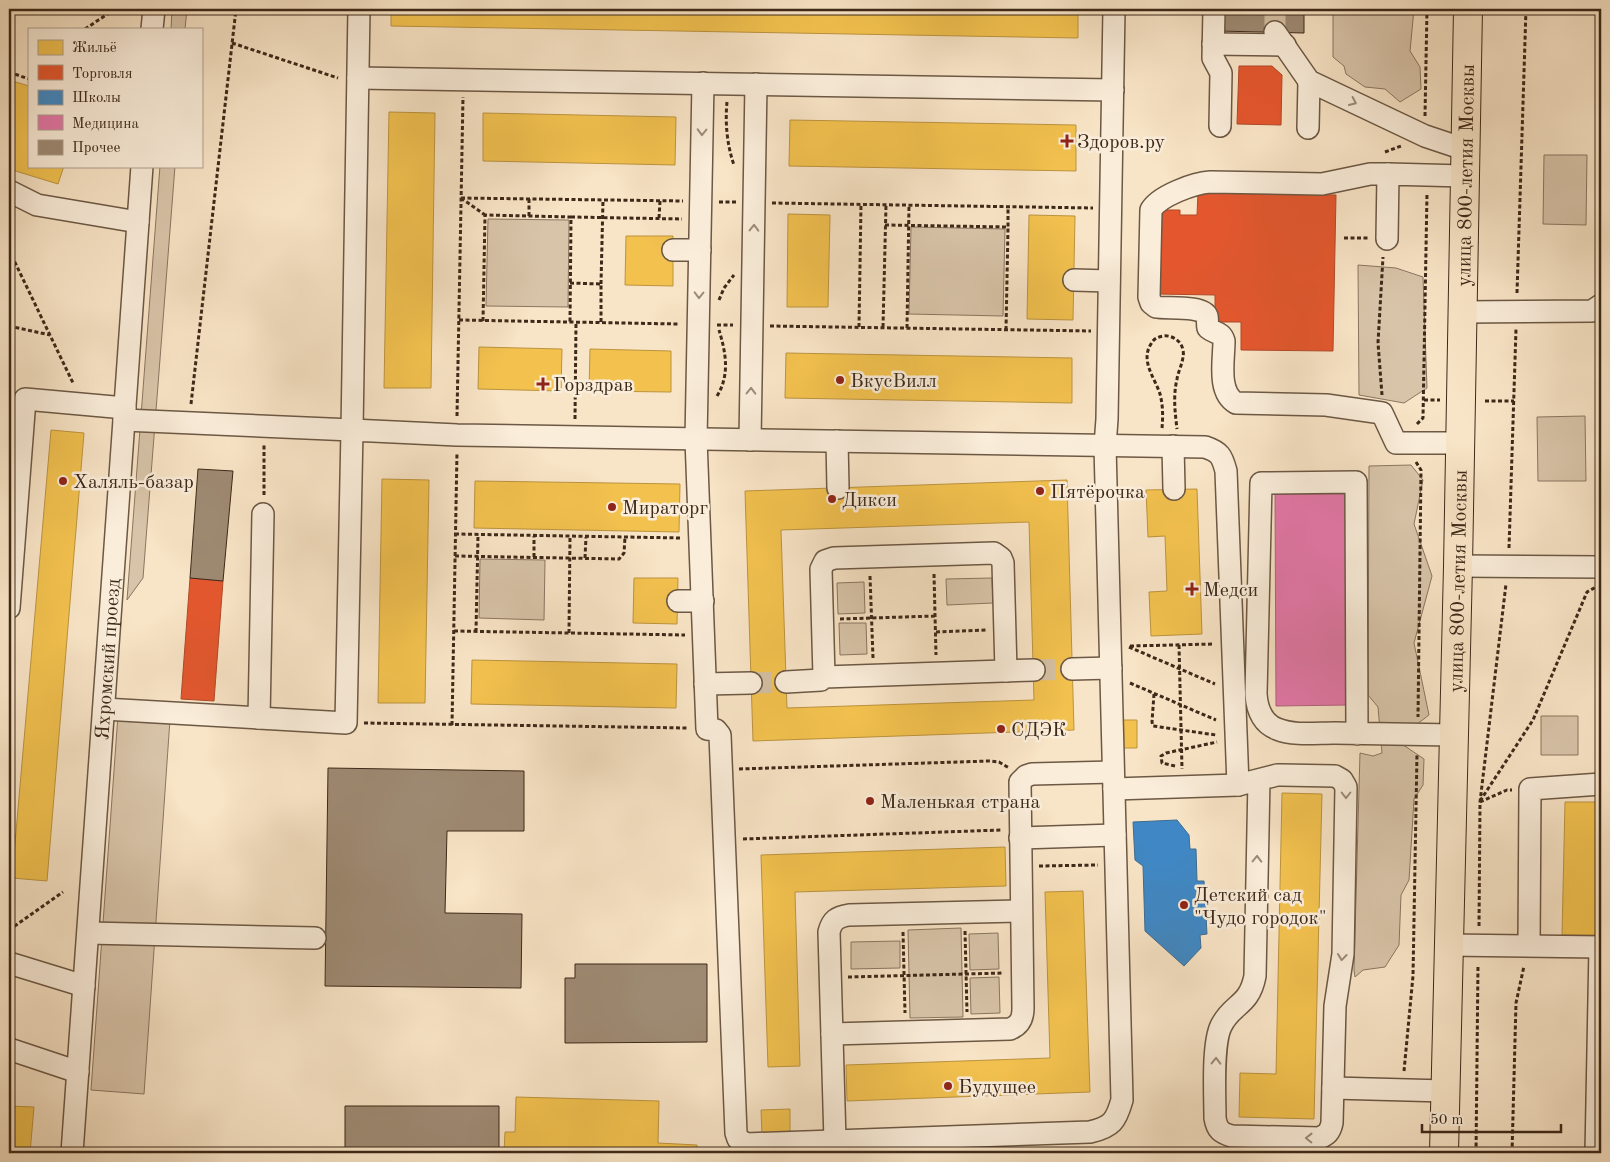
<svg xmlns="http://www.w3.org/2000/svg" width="1610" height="1162" font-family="'Old Standard TT',serif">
<rect width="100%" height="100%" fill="#f8e4c6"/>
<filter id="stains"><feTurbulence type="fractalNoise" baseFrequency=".004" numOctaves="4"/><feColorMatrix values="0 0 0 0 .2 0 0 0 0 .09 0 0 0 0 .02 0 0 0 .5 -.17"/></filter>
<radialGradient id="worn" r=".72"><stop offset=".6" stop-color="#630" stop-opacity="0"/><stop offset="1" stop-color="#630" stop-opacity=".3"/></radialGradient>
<!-- green -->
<path fill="#d8c4a9" stroke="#8a7661" d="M172 9H187L185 29H171Z
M1333 9H1414L1410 51 1420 67 1421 89 1400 102 1385 89 1365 87 1346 74 1344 66 1333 57Z
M1544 155H1587L1586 225 1543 224Z
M160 166H175L143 578 127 600Z
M488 219 569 220 568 307 486 306Z
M911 227 1005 229 1003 316 909 314Z
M1358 265 1396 268 1423 277 1427 388 1404 403 1359 395Z
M1585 416 1586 481H1538L1537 417Z
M1411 465 1423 480 1414 524 1432 576 1414 643 1429 715 1396 740 1424 759 1423 785 1414 799 1409 880 1401 895 1399 945 1385 967 1363 970 1355 977 1354 970 1360 753 1373 756 1382 753 1378 707 1368 695 1369 466Z
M480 559 545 560 544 620 479 618Z
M992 578 993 603 947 605 946 579Z
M864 582 865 613 838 614 837 583Z
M839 623H866L867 654 840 655Z
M119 701 171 705 144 1094 91 1090Z
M1541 716H1578V755H1541Z
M961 928 963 1017 910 1018 908 930Z
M998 933 999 969 970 970 969 934Z
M900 941V968L851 969V942Z
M999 977 1000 1013 971 1014 970 978Z"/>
<!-- homes -->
<path fill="#f2c14e" stroke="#bc933e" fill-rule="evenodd" d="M391 9H1078V38L391 26Z
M9 80 29 86V166H64L58 184 9 169Z
M389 112 435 113 431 388H384Z
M483 113 676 117 675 165 483 161Z
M790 120 1076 125V171L789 166Z
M788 214 830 215 828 307H787Z
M1029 215 1075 216 1073 320 1027 319Z
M626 236H673V286L625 285Z
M479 347 562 349 561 391 478 389Z
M590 349 671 351V392L589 391Z
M786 353 1072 358V403L785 398Z
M51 430 84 433 47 881 12 878Z
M382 479 429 480 425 703H378Z
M1067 480 1074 730 753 741 745 491ZM1029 522 1034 700 787 708 781 530Z
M475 481 680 484 679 532 474 528Z
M1197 489 1202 634 1151 636 1149 592 1167 591 1165 536 1148 537 1146 490Z
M634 578H678L677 624 633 623Z
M472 660 677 664 676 708 471 704Z
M1123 720H1137V748H1123Z
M1282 793 1322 794 1314 1119 1239 1117 1240 1073 1276 1074Z
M1565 802H1601V935H1562Z
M1005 847 1006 886 795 892 800 1066 768 1067 761 855Z
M1083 891 1090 1092 847 1101 846 1065 1050 1058 1045 892Z
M516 1097 659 1101 658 1143 697 1145 696 1153H504L505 1132H515Z
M9 1106 34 1107 30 1153H9Z
M790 1109V1133L762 1134 761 1110Z"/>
<!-- shops -->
<path fill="#e4572e" stroke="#b24928" d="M1239 66H1272L1282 75 1281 125 1237 124Z
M1198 193 1336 195 1333 351 1241 350V322H1215V295L1156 294 1158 210H1180V215H1197Z
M190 578 223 581 214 701 181 699Z"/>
<!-- schools -->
<path fill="#3f88c5" stroke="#3e6c91" d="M1177 820 1189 835 1190 849H1196L1197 881H1204L1207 934 1200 935 1201 948 1184 966 1145 931 1143 866 1135 860 1133 822Z"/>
<!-- health -->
<path fill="#e377a8" stroke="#b1607d" d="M1275 494H1348L1349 705 1276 706Z"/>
<!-- building -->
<path fill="#9e8a73" stroke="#3d2919" d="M1219 9H1304V33L1218 31Z
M198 469 233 471 223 581 190 578Z
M328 768 524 771V831H447L445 913 522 914 521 988 325 986Z
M575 964H707V1042L565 1043V978H575Z
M345 1106H499V1149H345Z"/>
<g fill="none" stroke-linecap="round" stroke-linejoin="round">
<!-- minor-tunnel -->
<path stroke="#d3bfa3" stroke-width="21" stroke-dasharray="21 11" stroke-linecap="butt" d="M1275 32V9
M1034 670 1072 669
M751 683 786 682"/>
<defs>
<g id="minor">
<path d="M1214 9 1213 58 1221 73 1220 126"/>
<path d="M152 29 154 9"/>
<path d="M1275 32 1309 81 1425 136 1464 149"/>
<path d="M1213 44 1285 45"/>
<path d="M358 78 1113 90"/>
<path d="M703 83 696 439 707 729 716 730 720 735 736 1133 738 1139 746 1144 1090 1132C1112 1127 1116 1121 1122 1100L1105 446 1107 419 1114 9"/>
<path d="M1308 128 1309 81"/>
<path d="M1388 174H1370L1322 184 1210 182C1194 183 1159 196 1151 210L1149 297 1151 303 1156 307C1166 309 1203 305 1207 316 1208 320 1207 324 1208 328 1215 334 1221 331 1224 341 1224 360 1217 392 1236 403L1326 405 1382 413 1396 443H1460"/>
<path d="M9 191 37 205 138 222"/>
<path d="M1387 239 1388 174 1464 176"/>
<path d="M673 250H700"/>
<path d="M1074 280 1109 281"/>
<path d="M1462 312 1592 311 1601 305"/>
<path d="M124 420 352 430 359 9"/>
<path d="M750 440 756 84"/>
<path d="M837 441 838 488"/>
<path d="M1173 446 1174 489"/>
<path d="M1458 566 1601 567"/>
<path d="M678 601H703"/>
<path d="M9 608 25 399 125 408"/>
<path d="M1072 669 1111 668"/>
<path d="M824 677 821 569 825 561 834 558 994 553 1001 558 1003 563 1006 671"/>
<path d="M786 682 821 680 824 677 1034 670"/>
<path d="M705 684 751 683"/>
<path d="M104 709 346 723 352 430 457 435 1205 447C1220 452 1222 456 1226 471L1238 785"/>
<path d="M259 718 263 514"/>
<path d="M1357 734 1356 482 1261 483 1256 694C1257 709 1262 723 1277 729 1294 736 1316 733 1334 733 1374 734 1414 734 1454 735"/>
<path d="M1114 789 1238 785 1277 775H1281L1335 776 1342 780 1346 787 1343 954 1335 1006 1332 1123C1330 1132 1327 1135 1319 1138L1232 1136C1221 1133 1217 1130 1215 1118 1215 1095 1212 1045 1221 1026 1232 1003 1249 1007 1255 976L1259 780"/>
<path d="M1020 838 1115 835"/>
<path d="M88 933 315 938"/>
<path d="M1449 945 1600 947"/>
<path d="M1529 945 1530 789 1601 784"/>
<path d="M9 963 84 986"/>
<path d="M832 1034 1010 1029C1020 1025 1023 1019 1023 1008L1020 782 1026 776 1032 774 1113 772"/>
<path d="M9 1049 78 1072"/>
<path d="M1333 1088 1445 1091"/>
<path d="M835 1141 829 932C832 920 837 917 849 915L1021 911"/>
<path id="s1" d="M72 1153 142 166"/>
<path d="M1596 1153 1600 947 1601 945"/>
</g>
<g id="major">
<path id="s2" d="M1444 1153 1458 566 1468 9"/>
</g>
</defs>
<!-- minor casing -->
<use href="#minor" stroke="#6c5844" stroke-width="24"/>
<!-- major casing -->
<use href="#major" stroke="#3d2919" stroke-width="30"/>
<!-- path -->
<path stroke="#3d2919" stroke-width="3" stroke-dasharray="4 2.5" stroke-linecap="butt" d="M85 29 115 9
M232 43 338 78
M9 72 29 79
M727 102C725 123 727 145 734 165
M1425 116 1427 9
M1385 152 1401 146
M461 198 683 201
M461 198 485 215
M529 199V216
M719 202H736
M772 203 1093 208
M571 217 682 219
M659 218 660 201
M885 225 1008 227V207
M1344 238H1368
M9 250 73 383
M570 283 601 284V323
M601 284 603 200
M1517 293 1526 9
M719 300 724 288 734 275
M459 320 678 324
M483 321 485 215 571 217 570 322
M717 325H733
M9 326 50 335
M770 326 1091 331
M859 327 861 204
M883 327 886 205
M907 328 909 205
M1006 330 1008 227
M1382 395 1378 343 1383 257
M717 396C730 375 726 353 719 330
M1424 400H1440
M1485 401H1514
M191 404 236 9
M457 416 463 97
M575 419 576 322
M1417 424 1423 418 1427 193
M1162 428C1163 417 1163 405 1160 394 1155 378 1140 361 1151 344 1153 339 1158 337 1163 336 1169 335 1176 338 1180 343 1183 347 1184 353 1183 357 1182 365 1178 372 1177 379 1173 396 1175 412 1177 429
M1416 462 1421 470 1418 717
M264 495V444
M455 534 682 538
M1509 548 1516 329
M455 556 619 559 624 553 625 537
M534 557V536
M585 558 586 537
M934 574 936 655
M870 576 873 658
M840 619 935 616
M454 631 685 635
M476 632 478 535
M936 632 987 630
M569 633 570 536
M1179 645 1182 769
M1130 646 1214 644
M1129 647 1215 684
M1130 683 1216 720
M1154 694 1152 722 1153 726 1216 735
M364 723 688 728
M452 725 457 452
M1175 766 1162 763 1161 756 1166 753 1217 742
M739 769 989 761 999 762 1009 768
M1480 801 1533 720 1587 592 1596 587
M1480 802 1507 790H1512
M743 839 1001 830
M1039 866 1098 865
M1479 926 1480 802 1506 584
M9 930 63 892
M965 931 967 1012
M903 932 905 1013
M848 977 1004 973
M1404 1071 1413 976 1417 753
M1399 1153H1401
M1476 1153 1478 965
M1512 1153 1516 1003 1524 966"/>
<!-- minor -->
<use href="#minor" stroke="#faedda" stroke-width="21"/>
<!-- major -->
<use href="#major" stroke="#f8e4c6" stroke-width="28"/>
</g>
<!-- one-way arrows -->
<defs><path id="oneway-chevron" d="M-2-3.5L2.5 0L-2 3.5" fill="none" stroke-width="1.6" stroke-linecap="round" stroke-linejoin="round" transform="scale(1.25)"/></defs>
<g stroke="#9c8b7a">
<use href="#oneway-chevron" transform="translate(1353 102) rotate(25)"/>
<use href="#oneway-chevron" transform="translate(702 132) rotate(91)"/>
<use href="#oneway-chevron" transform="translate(754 228) rotate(-89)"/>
<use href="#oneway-chevron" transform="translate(699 295) rotate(91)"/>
<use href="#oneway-chevron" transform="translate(751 391) rotate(-89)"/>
<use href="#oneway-chevron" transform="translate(1346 795) rotate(90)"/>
<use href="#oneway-chevron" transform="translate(1257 859) rotate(-89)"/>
<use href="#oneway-chevron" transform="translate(1342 957) rotate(96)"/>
<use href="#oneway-chevron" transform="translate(1216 1061) rotate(-89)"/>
<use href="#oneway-chevron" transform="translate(1309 1138) rotate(-179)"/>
</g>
<!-- markers -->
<g fill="#8f2418" stroke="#faedda" stroke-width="2">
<path d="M1064.5 133.5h5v5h5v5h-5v5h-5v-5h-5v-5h5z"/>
<circle cx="840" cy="380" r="5"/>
<path d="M540.5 376.5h5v5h5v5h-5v5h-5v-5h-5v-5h5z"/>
<circle cx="63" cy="481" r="5"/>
<circle cx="1040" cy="491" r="5"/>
<circle cx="832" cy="499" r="5"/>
<circle cx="612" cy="507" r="5"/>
<path d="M1189.5 581.5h5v5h5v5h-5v5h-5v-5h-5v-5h5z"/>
<circle cx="1001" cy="729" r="5"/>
<circle cx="870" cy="801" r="5"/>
<circle cx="1184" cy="905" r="5"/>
<circle cx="948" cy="1086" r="5"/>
</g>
<g text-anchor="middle" stroke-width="5" stroke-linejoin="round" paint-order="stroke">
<!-- poi labels -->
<g font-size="20" fill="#3d2919" stroke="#faedda" text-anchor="start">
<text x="1077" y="148">Здоров.ру</text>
<text x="850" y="387">ВкусВилл</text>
<text x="553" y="391">Горздрав</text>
<text x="73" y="488">Халяль-базар</text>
<text x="1050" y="498">Пятёрочка</text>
<text x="842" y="506">Дикси</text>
<text x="622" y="514">Мираторг</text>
<text x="1203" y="596">Медси</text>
<text x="1011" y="736">СДЭК</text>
<text x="880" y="808">Маленькая страна</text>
<text x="1194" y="901">Детский сад<tspan x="1194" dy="23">"Чудо городок"</tspan></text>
<text x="958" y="1093">Будущее</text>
</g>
<!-- street labels -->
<g font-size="20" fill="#3d2919" stroke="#faedda">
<text dy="7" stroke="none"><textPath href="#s2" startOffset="978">улица 800-летия Москвы</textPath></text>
<text dy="7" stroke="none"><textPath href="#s2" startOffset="572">улица 800-летия Москвы</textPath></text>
<text dy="7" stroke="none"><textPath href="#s1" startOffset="495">Яхромский проезд</textPath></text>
</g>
</g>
<!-- margin -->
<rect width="1610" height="1162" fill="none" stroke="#f8e4c6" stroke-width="30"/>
<rect x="10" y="10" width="1590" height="1142" fill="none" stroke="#3d2919" stroke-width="2.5"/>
<rect x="15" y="15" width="1580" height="1132" fill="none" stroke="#3d2919"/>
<!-- legend -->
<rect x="28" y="28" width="175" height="140" fill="#faedda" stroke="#ae9f8d"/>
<rect x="38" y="40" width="25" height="15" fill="#f2c14e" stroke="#ae9f8d"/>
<text x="72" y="52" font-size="15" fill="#3d2919">Жильё</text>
<rect x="38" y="65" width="25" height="15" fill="#e4572e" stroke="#ae9f8d"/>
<text x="72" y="78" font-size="15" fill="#3d2919">Торговля</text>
<rect x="38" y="90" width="25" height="15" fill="#3f88c5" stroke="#ae9f8d"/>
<text x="72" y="102" font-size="15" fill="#3d2919">Школы</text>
<rect x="38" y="115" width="25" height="15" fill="#e377a8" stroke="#ae9f8d"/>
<text x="72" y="128" font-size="15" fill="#3d2919">Медицина</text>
<rect x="38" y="140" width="25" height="15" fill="#9e8a73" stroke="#ae9f8d"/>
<text x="72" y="152" font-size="15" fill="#3d2919">Прочее</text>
<!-- scale -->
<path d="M1422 1124v8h139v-8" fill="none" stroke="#3d2919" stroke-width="2.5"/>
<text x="1430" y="1124" font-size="15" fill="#3d2919" stroke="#faedda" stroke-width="4" paint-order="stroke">50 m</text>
<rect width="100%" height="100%" filter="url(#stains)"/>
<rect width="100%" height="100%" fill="url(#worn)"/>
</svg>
